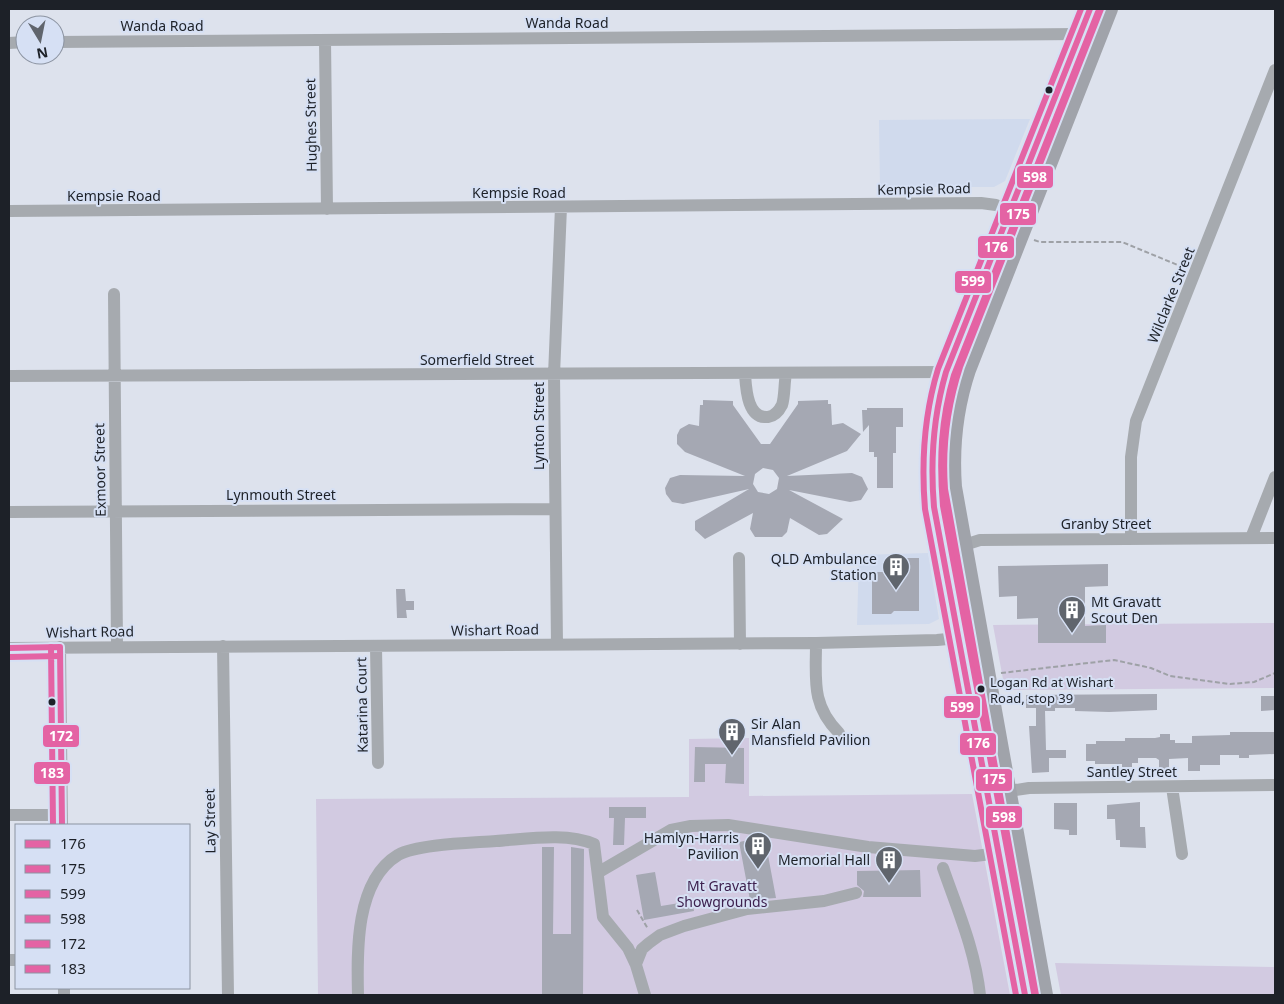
<svg xmlns="http://www.w3.org/2000/svg" width="1284" height="1004" font-family="'Noto Sans',sans-serif">
<rect width="100%" height="100%" fill="#dde2ed"/>
<!-- built -->
<path fill="#d0daed" d="M1030 119 1005 181 994 187H880L879 120Z
M928 553 939 619 929 624 857 625 859 555Z"/>
<!-- green -->
<path fill="#d2cae1" d="M1275 623V688L1005 690 993 625Z
M749 738V796L972 794 1010 995H318L316 799 689 797V739Z
M1055 963 1275 967V995H1061Z"/>
<!-- building -->
<path fill="#a5a8b3" fill-rule="evenodd" d="M703 400 733 401V405L761 444H770L798 404V401L828 400V404H831L832 425 843 423 861 434 847 451 787 476 852 473 862 477 868 489 861 500 850 502 789 490 843 519 827 534 819 535 790 518 787 532 782 537H755L750 529 753 513 705 539 695 530V521L749 489 683 504 672 502 666 494 665 488 670 478 680 475 745 476 685 452 677 444V435L680 429 689 424 699 426 700 405H703ZM763 468 773 470 779 478 777 489 769 494 758 492 753 484 755 474Z
M867 408H903V427H896V453H893V488H877V457H874V452H869V425L863 432 862 410H867Z
M896 558H919V611H894L891 614H872V572H896Z
M1108 564V586L1085 587V626L1106 625V643H1038V618L1017 619V596L999 597 998 566Z
M396 589H405L406 601H414V610H406L407 618H397Z
M1157 694V710L1109 712 1075 711V708H1055V711H1045L1046 750H1066V758H1049V772L1032 773 1029 726H1036V708H1026V695Z
M1261 696H1275V710L1261 711Z
M1230 732H1275V754L1249 755V758H1239V755H1220V765H1200V771H1188V758L1169 759V773H1159V760L1156 758H1138V763H1132V767H1122V764H1095V761H1086V744H1096V741H1125V738H1155L1160 737V734H1170V740H1175V743H1192V736L1230 735Z
M695 747 744 748V784L725 783 726 764H705V782H694Z
M1140 802V827H1145L1146 848 1120 847V840H1116L1115 819H1107V805Z
M1054 803H1077V835H1069V830L1054 829Z
M609 807H646V818H625L624 845H613L614 818H609Z
M759 838 765 839 776 898 750 900 739 842Z
M542 847H554L553 934H571V847L584 849 583 995H542Z
M920 870 921 897H863L864 891 857 885V871Z
M655 872 661 906 692 901 694 911 644 920 636 875Z"/>
<g fill="none" stroke-linecap="round" stroke-linejoin="round">
<!-- path -->
<path stroke="#9ea1a6" stroke-width="2" stroke-dasharray="5 2.5" stroke-linecap="butt" d="M1034 240 1040 242H1122L1185 268
M1001 673 1114 660 1151 668 1170 676 1230 684 1254 682 1275 673
M637 910 648 929
M1091 995H1150"/>
<!-- minor -->
<path stroke="#a6aaaf" stroke-width="12" d="M325 40 327 209
M55 42 1080 34
M9 43 25 42
M9 211 981 203 996 205 1028 218
M114 294 117 646
M745 374C746 388 747 419 768 417 775 416 779 411 782 405 785 396 784 383 786 374
M9 376 946 372
M9 512 554 509
M1251 538 1275 477
M1131 539V457L1136 421 1275 70
M739 558 740 644
M946 562 958 547 980 540 1275 538
M816 643C816 680 811 705 839 733
M557 645 554 375 561 207
M223 646 228 995
M60 647 62 825
M376 647 378 763
M9 648 816 643 937 640 980 636
M1172 787 1182 854
M989 794 1029 788 1275 785
M9 815H62
M943 868C958 911 975 950 980 995
M599 872 671 830 691 826 728 825 868 847 975 856 999 853
M9 960H16
M636 964 642 949 649 943 660 935 684 926 747 909 824 901 856 893
M64 988V995
M358 995C357 952 355 881 398 855 418 844 472 843 496 841 527 839 566 832 594 844L603 917 628 948 636 965 645 995"/>
<!-- major -->
<path stroke="#a0a3aa" stroke-width="16" d="M1025 995 934 507C929 455 930 423 946 372L1090 9
M1045 995 954 487C951 446 955 409 968 370L1110 9"/>
<defs>
<path id="bus-1" d="M1025 995 934 507C930 460 933 417 946 372L1090 9"/>
<path id="bus-2" d="M1034 993 943 506C939 460 941 419 954 375L1098 12"/>
<path id="bus-3" d="M1016 995 925 509C921 460 924 415 938 369L1081 9"/>
<path id="bus-4" d="M1036 995 945 489C942 447 947 407 960 367L1101 9"/>
<path id="bus-5" d="M60 647 62 825
M9 648 60 647"/>
<path id="bus-6" d="M51 647 53 825
M9 657 60 656"/>
</defs>
<!-- bus-1 casing -->
<use href="#bus-1" stroke="#d6e0f4" stroke-width="10"/>
<!-- bus-2 casing -->
<use href="#bus-2" stroke="#d6e0f4" stroke-width="10"/>
<!-- bus-3 casing -->
<use href="#bus-3" stroke="#d6e0f4" stroke-width="10"/>
<!-- bus-4 casing -->
<use href="#bus-4" stroke="#d6e0f4" stroke-width="10"/>
<!-- bus-5 casing -->
<use href="#bus-5" stroke="#d6e0f4" stroke-width="10"/>
<!-- bus-6 casing -->
<use href="#bus-6" stroke="#d6e0f4" stroke-width="10"/>
<!-- bus-1 -->
<use href="#bus-1" stroke="#e463a4" stroke-width="6"/>
<!-- bus-2 -->
<use href="#bus-2" stroke="#e463a4" stroke-width="6"/>
<!-- bus-3 -->
<use href="#bus-3" stroke="#e463a4" stroke-width="6"/>
<!-- bus-4 -->
<use href="#bus-4" stroke="#e463a4" stroke-width="6"/>
<!-- bus-5 -->
<use href="#bus-5" stroke="#e463a4" stroke-width="6"/>
<!-- bus-6 -->
<use href="#bus-6" stroke="#e463a4" stroke-width="6"/>
</g>
<!-- icons -->
<defs>
<symbol id="building-pin" viewBox="-11 -11 22 30"><path d="M0 17L-7.5 6A9.5 9.5 0 1 1 7.5 6Z" fill="#60656d" stroke="#d6e0f4"/><path d="M-4-6H4V6H1V3H-1V6H-4ZM-2.5-4.3h1.7v1.8h-1.7ZM.8-4.3h1.7v1.8H.8ZM-2.5-1h1.7V.8h-1.7ZM.8-1h1.7V.8H.8Z" fill="#fff"/></symbol>
</defs>
<g fill-rule="evenodd">
<use href="#building-pin" x="880" y="551" width="32" height="43"/>
<use href="#building-pin" x="1056" y="594" width="32" height="43"/>
<use href="#building-pin" x="716" y="716" width="32" height="43"/>
<use href="#building-pin" x="742" y="830" width="32" height="43"/>
<use href="#building-pin" x="873" y="844" width="32" height="43"/>
</g>
<!-- markers -->
<g fill="#1d2128" stroke="#d6e0f4" stroke-width="2">
<circle cx="1049" cy="90" r="4.5"/>
<circle cx="981" cy="689" r="4.5"/>
<circle cx="52" cy="702" r="4.5"/>
</g>
<g text-anchor="middle" stroke-width="4" stroke-linejoin="round" paint-order="stroke">
<!-- bus labels -->
<g font-size="13" fill="#1d2128" stroke="#d6e0f4" text-anchor="start">
<text x="990" y="687">Logan Rd at Wishart<tspan x="990" dy="16">Road, stop 39</tspan></text>
</g>
<!-- street labels -->
<g font-size="14" fill="#1d2128" stroke="#d6e0f4">
<text x="567" y="28">Wanda Road</text>
<text x="162" y="31">Wanda Road</text>
<text transform="translate(311 125) rotate(-91)" y="5">Hughes Street</text>
<text transform="translate(924 189) rotate(-1)" y="5">Kempsie Road</text>
<text x="519" y="198">Kempsie Road</text>
<text x="114" y="201">Kempsie Road</text>
<text transform="translate(1171 295) rotate(-68)" y="5">Wilclarke Street</text>
<text x="477" y="365">Somerfield Street</text>
<text transform="translate(539 426) rotate(-90)" y="5">Lynton Street</text>
<text transform="translate(100 470) rotate(-91)" y="5">Exmoor Street</text>
<text x="281" y="500">Lynmouth Street</text>
<text x="1106" y="529">Granby Street</text>
<text transform="translate(495 630) rotate(-1)" y="5">Wishart Road</text>
<text transform="translate(90 632) rotate(-1)" y="5">Wishart Road</text>
<text transform="translate(362 705) rotate(-91)" y="5">Katarina Court</text>
<text x="1132" y="777">Santley Street</text>
<text transform="translate(210 821) rotate(-91)" y="5">Lay Street</text>
</g>
<!-- poi labels -->
<g font-size="14" fill="#1d2128" stroke="#d6e0f4" text-anchor="end">
<text x="877" y="564">QLD Ambulance<tspan x="877" dy="16">Station</tspan></text>
<text x="1091" y="607" text-anchor="start">Mt Gravatt<tspan x="1091" dy="16">Scout Den</tspan></text>
<text x="751" y="729" text-anchor="start">Sir Alan<tspan x="751" dy="16">Mansfield Pavilion</tspan></text>
<text x="739" y="843">Hamlyn-Harris<tspan x="739" dy="16">Pavilion</tspan></text>
<text x="870" y="865">Memorial Hall</text>
</g>
<!-- park labels -->
<g font-size="14" fill="#3d204e" stroke="#d6e0f4">
<text x="722" y="891">Mt Gravatt<tspan x="722" dy="16">Showgrounds</tspan></text>
</g>
</g>
<g stroke="#d6e0f4" stroke-width="2">
<rect x="1016" y="165" width="38" height="24" rx="5" fill="#e463a4"/>
<rect x="999" y="202" width="38" height="24" rx="5" fill="#e463a4"/>
<rect x="977" y="235" width="38" height="24" rx="5" fill="#e463a4"/>
<rect x="954" y="270" width="38" height="24" rx="5" fill="#e463a4"/>
<rect x="943" y="695" width="38" height="24" rx="5" fill="#e463a4"/>
<rect x="42" y="724" width="38" height="24" rx="5" fill="#e463a4"/>
<rect x="959" y="732" width="38" height="24" rx="5" fill="#e463a4"/>
<rect x="33" y="761" width="38" height="24" rx="5" fill="#e463a4"/>
<rect x="975" y="768" width="38" height="24" rx="5" fill="#e463a4"/>
<rect x="985" y="805" width="38" height="24" rx="5" fill="#e463a4"/>
</g>
<g font-size="14" text-anchor="middle" font-weight="bold" fill="#fff">
<text x="1035" y="182">598</text>
<text x="1018" y="219">175</text>
<text x="996" y="252">176</text>
<text x="973" y="286">599</text>
<text x="962" y="712">599</text>
<text x="61" y="741">172</text>
<text x="978" y="748">176</text>
<text x="52" y="778">183</text>
<text x="994" y="784">175</text>
<text x="1004" y="822">598</text>
</g>
<!-- border -->
<rect width="1284" height="1004" fill="none" stroke="#1d2128" stroke-width="20"/>
<!-- legend -->
<rect x="15" y="824" width="175" height="165" fill="#d6e0f4" stroke="#8c94a2"/>
<rect x="25" y="840" width="25" height="8" fill="#e463a4" stroke="#8c94a2"/>
<text x="60" y="849" font-size="15" fill="#1d2128">176</text>
<rect x="25" y="865" width="25" height="8" fill="#e463a4" stroke="#8c94a2"/>
<text x="60" y="874" font-size="15" fill="#1d2128">175</text>
<rect x="25" y="890" width="25" height="8" fill="#e463a4" stroke="#8c94a2"/>
<text x="60" y="899" font-size="15" fill="#1d2128">599</text>
<rect x="25" y="915" width="25" height="8" fill="#e463a4" stroke="#8c94a2"/>
<text x="60" y="924" font-size="15" fill="#1d2128">598</text>
<rect x="25" y="940" width="25" height="8" fill="#e463a4" stroke="#8c94a2"/>
<text x="60" y="949" font-size="15" fill="#1d2128">172</text>
<rect x="25" y="965" width="25" height="8" fill="#e463a4" stroke="#8c94a2"/>
<text x="60" y="974" font-size="15" fill="#1d2128">183</text>
<!-- north arrow -->
<g transform="translate(40 40) rotate(170)"><circle r="24" fill="#d6e0f4" stroke="#8c94a2"/>
<path d="M0-4L9 19L0 12L-9 19Z" fill="#60656d"/>
<text y="-8" font-size="14" font-weight="bold" text-anchor="middle" fill="#1d2128">N</text>
</g>
</svg>
